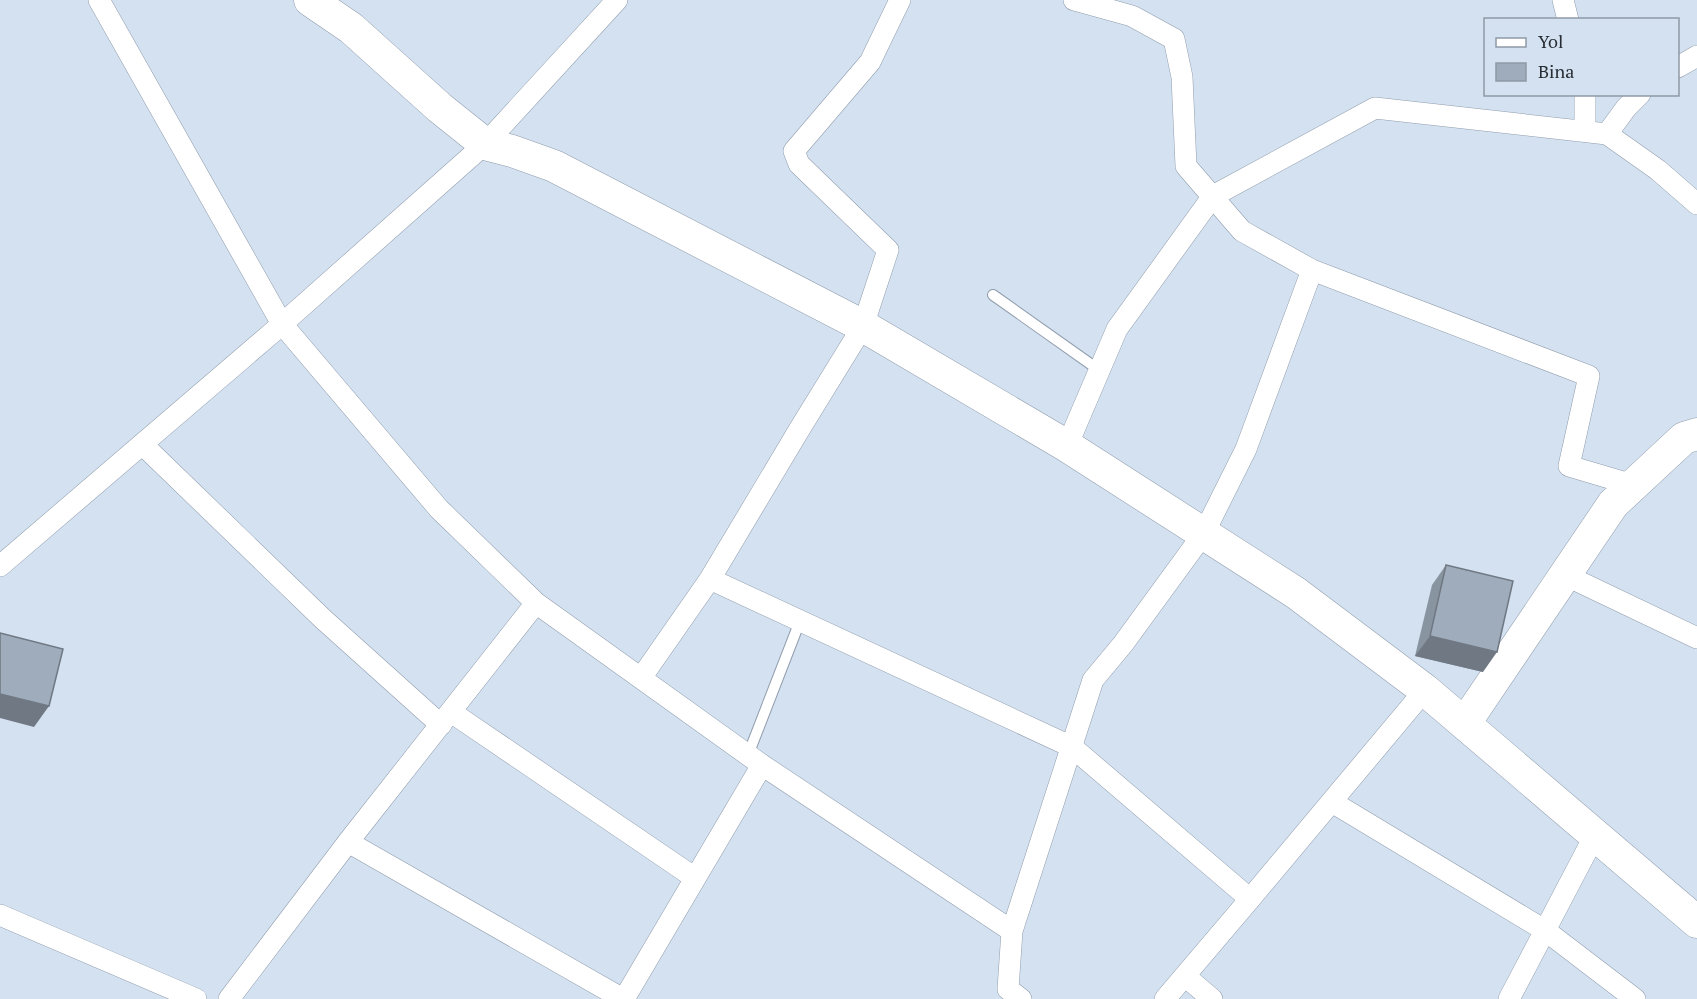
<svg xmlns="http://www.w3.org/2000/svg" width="1697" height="999" font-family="'PT Serif',serif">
<rect width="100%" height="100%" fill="#d3e1f1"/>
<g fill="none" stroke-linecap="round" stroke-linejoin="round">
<defs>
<path id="lane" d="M993 295 1099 370
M748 755 800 621"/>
<path id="street" d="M99 0 282 324 439 509 536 603 762 765 1012 931 1008 989 1021 999
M1074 0 1132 16 1174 39 1182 77 1186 166 1242 231 1312 270 1589 376 1569 466 1633 485
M1563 0 1568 20
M1678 67 1697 56
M1585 131V94
M1607 134 1626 108 1640 94
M142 444 323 619 441 725
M1067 446 1117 329 1213 196 1375 108 1607 134 1658 170 1697 204
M0 566 273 332 485 144 617 0
M1565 575 1697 638
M710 579 1072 747 1250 899
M641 678 710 579 799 430 863 326 888 250 799 164 794 151 870 62 900 0
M451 712 695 878
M1332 802 1546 931 1635 999
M348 842 623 999
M0 915 196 999
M1012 931 1093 680 1123 644 1204 533 1246 449 1312 270
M1185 976 1212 999
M229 999 348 842 536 603
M624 999 762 765
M1165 999 1250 899 1425 690
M1509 999 1595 835"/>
<path id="secondary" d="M310 0 351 28 440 108 485 144 512 151 554 166 863 326 1067 446 1296 593 1425 690 1697 922
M1465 723 1613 504 1684 438 1697 434"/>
</defs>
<!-- lane casing -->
<use href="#lane" stroke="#919dad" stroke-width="12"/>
<!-- street casing -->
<use href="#street" stroke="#919dad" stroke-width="22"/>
<!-- secondary casing -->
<use href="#secondary" stroke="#919dad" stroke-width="33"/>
<!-- lane -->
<use href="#lane" stroke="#fff" stroke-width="10"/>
<!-- street -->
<use href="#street" stroke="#fff" stroke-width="21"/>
<!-- secondary -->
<use href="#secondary" stroke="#fff" stroke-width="32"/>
</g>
<!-- wall -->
<path fill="#8994a1" d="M1446 565 1483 672 1415 656 1432 585Z"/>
<!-- shaded-wall -->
<path fill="#6f7883" d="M1430 636 1497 652 1483 672 1415 656Z
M0 694 49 706 34 727 0 718Z"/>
<!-- building -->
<path fill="#9facbb" stroke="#6f7883" stroke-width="1.5" d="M1446 565 1513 581 1497 652 1430 636Z
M0 633 63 649 49 706 0 694Z"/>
<!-- legend -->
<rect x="1484" y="18" width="195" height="78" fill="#d3e1f1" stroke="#8f99a5" stroke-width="1.5"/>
<rect x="1496" y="38" width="30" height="9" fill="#ffffff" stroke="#8f99a5" stroke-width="1.5"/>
<text x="1538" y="48" font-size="18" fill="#282d33">Yol</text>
<rect x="1496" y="63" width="30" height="18" fill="#9facbb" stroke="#8f99a5" stroke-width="1.5"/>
<text x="1538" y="78" font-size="18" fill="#282d33">Bina</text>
</svg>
